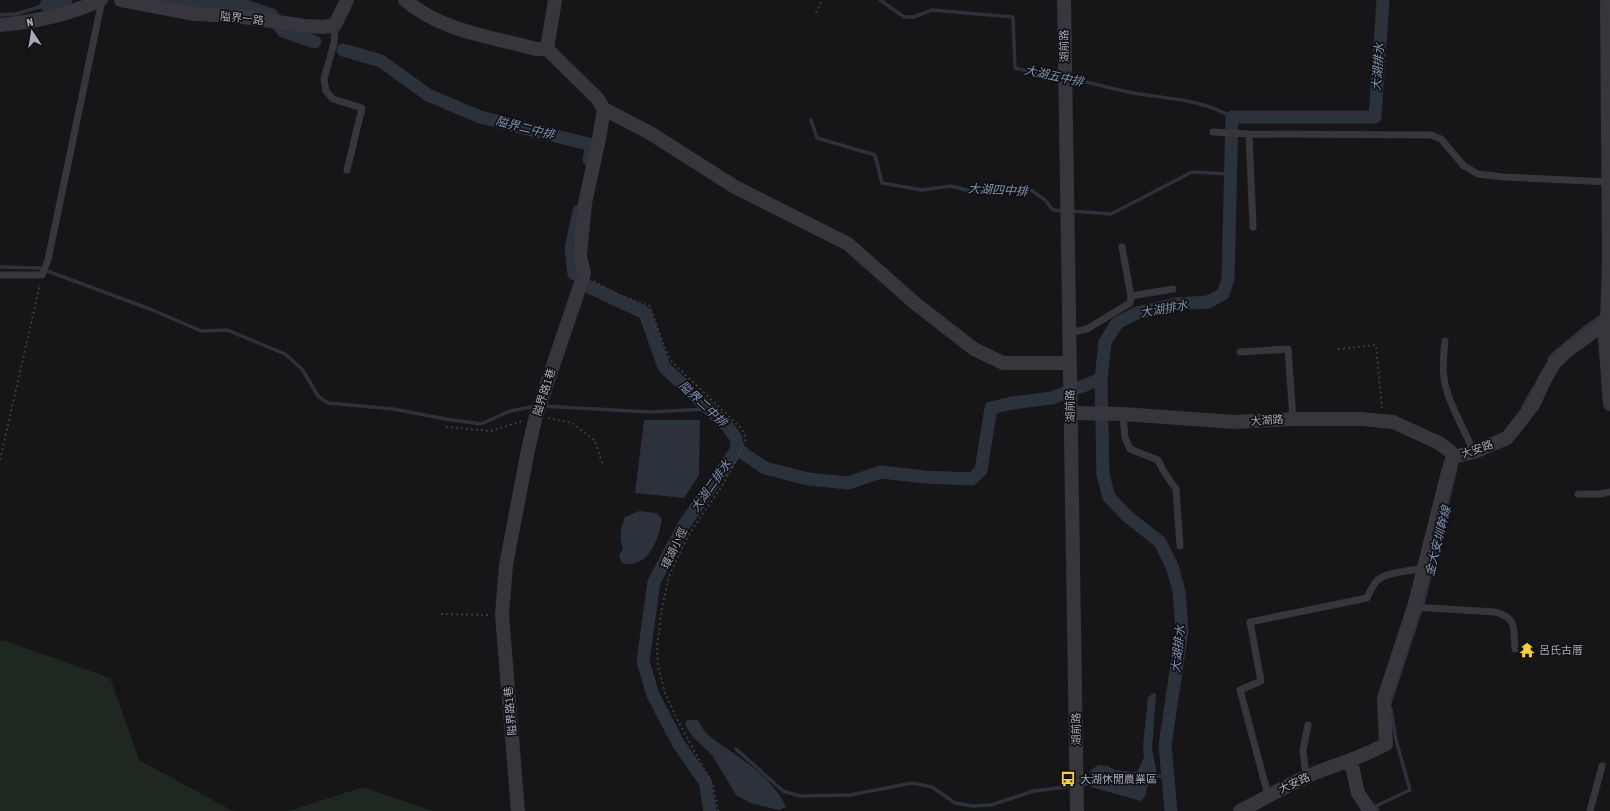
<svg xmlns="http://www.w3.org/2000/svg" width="1610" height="811" font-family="'Asap Condensed','Noto Sans TC',sans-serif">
<rect width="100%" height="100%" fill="#161517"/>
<!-- green -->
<path fill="#1f2721" d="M3 640 110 678 139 760 233 811H0V641Z
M363 787 433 811H289Z"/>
<!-- water -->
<path fill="#2b323c" d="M644 420H700L699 475 684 498 635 493Z
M639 511 657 513 662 519C659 539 648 570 622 563L619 555 623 549C619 535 620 529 625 517Z
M1154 693 1156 694 1152 749 1157 774 1149 780 1145 797 1141 801 1091 787 1090 771 1098 765 1108 766 1115 770 1137 772 1144 757 1143 746 1148 697Z
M687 720H698C705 736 715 740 729 750 750 765 775 782 786 807L779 810 750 803 736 795 712 755 693 737 685 725Z"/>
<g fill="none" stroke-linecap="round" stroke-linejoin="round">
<!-- stream -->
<path stroke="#2b323c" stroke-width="3.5" d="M880 0 904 17H914L932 10 1013 17 1015 68 1062 79
M0 15 16 14 46 5 45 0
M1068 79C1088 81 1108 88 1128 92 1164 99 1200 98 1232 117
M811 120 817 138 875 155 882 183 922 190 951 186 970 191 1009 192 1031 190 1045 200 1053 210 1065 211
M1071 211 1111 214 1192 172 1229 174
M0 267 39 268 150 309 201 331 227 330 285 354 302 369 318 396 328 403 393 409 446 419 481 424 510 411 536 406
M1549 359 1552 355 1583 329 1604 314
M542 406 650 412 708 409
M1523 407 1533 389
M1390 703 1424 600 1456 468
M736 749 783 791 800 796 850 795 912 783 932 787 955 803 973 806 991 805 1034 791 1073 786
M1151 776H1169
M1079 785 1095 783
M1378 811 1376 806 1410 790 1396 740 1391 709"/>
<!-- canal -->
<path stroke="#2b323c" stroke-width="13" d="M161 0 169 3 242 5 272 15 283 31 315 42
M46 5 60 3 66 0
M343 50 381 61 428 95 480 117 592 145 589 160
M574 274 571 249 579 211
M585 285 645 313 664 367 728 427 736 438 737 449
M737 449 765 468 808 479 848 483 881 472 925 477 972 479 981 470 991 408 1012 403 1052 398 1101 379
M710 811 705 782 678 743 653 695 643 661 654 582 684 525 737 449
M1171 811 1165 745 1182 631 1179 591 1172 566 1160 542 1127 516 1109 497 1103 475 1101 379 1105 342 1117 323 1137 313 1176 304 1208 302 1223 294 1228 279 1232 117H1375L1383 0"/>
<!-- path -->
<path stroke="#3c3d43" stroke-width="2" stroke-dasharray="2 3" stroke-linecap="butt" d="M816 13 822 0
M594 281 616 294 650 306 662 341 671 361 742 429 746 439 736 461 722 486 688 536 669 576 662 608 657 647 658 666 665 693 678 721 713 785 718 811
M1338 349 1376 345 1382 408
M548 418 572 423 595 441 603 465
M446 427 491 431 522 421
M0 460 40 284
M441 614 489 615"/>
<!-- service -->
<path stroke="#36363c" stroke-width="7" d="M335 25 334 43 324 79 326 91 333 99 362 108 347 170
M1213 132 1249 134 1431 135 1441 139 1464 166 1478 174 1503 177 1609 182
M1249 134 1253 227
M0 275H42L48 260 102 0
M1131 296 1173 289
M1069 333 1087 329 1130 303 1131 296 1122 247
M1445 341C1444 353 1442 366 1444 378 1447 401 1465 431 1474 452
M1240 352 1288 349 1293 419
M1123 414 1125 438 1130 449 1158 460 1164 472 1176 489 1180 546
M1578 494H1600L1610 492
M1414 607 1495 612C1518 618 1513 629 1515 649
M1306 776 1303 750 1308 725
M1268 795 1240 690 1261 681 1250 622 1367 598C1370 592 1373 583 1379 579 1387 572 1411 571 1423 568
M1590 811 1602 766"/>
<!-- minor -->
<path stroke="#36363c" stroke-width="14" d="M121 0 195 14 236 16 305 26 323 27 335 25 347 0
M405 0C441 31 492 37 536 49H547
M1064 0 1077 811
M1607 0 1609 262 1607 320 1605 338 1610 404
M0 25C34 22 70 14 101 0
M604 109 650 133 735 187 848 244 916 304 974 349 1003 363H1069
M1070 413 1123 414 1234 422 1293 419H1361L1393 422 1439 443 1450 451 1453 457
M1453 457 1474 452 1507 438 1533 405 1544 381 1555 362 1568 350 1610 320
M1351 761 1358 793 1370 811
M518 811 502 615 506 565 528 450 536 416 584 274 580 256 585 203 599 139 604 109 597 98 547 49 555 0
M1240 811C1262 800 1283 787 1306 777 1332 765 1360 759 1386 744L1384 698 1414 607 1448 472 1453 457"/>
</g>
<!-- icons -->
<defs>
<symbol id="temple-bare" viewBox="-9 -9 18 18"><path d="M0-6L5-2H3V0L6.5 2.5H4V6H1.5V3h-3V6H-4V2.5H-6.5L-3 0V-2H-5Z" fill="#f6d22f" stroke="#111012" stroke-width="2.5" paint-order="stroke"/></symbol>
<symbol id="bus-bare" viewBox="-9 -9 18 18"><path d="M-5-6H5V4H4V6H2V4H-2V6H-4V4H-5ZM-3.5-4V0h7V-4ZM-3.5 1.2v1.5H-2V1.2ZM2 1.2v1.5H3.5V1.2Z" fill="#f6d22f" stroke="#111012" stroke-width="2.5" paint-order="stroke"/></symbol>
</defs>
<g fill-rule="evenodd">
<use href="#temple-bare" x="1516" y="639" width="22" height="22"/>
<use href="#bus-bare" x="1057" y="768" width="22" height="22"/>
</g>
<g text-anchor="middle" stroke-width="3.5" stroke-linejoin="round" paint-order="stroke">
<!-- street labels -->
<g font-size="11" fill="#a7a9b8" stroke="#111012">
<text transform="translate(242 18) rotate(6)" y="4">隘界一路</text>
<text transform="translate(1064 46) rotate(-91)" y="4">湖前路</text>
<text transform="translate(544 392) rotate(-72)" y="4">隘界路1巷</text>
<text transform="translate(1070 406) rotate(-91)" y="4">湖前路</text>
<text transform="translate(1267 420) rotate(-4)" y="4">大湖路</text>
<text transform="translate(1477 449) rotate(-19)" y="4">大安路</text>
<text transform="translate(674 548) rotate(-64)" y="4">環湖小徑</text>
<text transform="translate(510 711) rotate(-95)" y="4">隘界路1巷</text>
<text transform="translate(1076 729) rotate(-91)" y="4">湖前路</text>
<text transform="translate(1294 783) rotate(-25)" y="4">大安路</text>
</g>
<!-- poi labels -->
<g font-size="11" fill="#a7a9b8" stroke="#111012" text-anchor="start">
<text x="1539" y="654">呂氏古厝</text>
<text x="1080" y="783">大湖休閒農業區</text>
</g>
<!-- water labels -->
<g font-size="12" font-style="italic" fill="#7d92b4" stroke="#111012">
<text transform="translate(1378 67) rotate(-86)" y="4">大湖排水</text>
<text transform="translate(1054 76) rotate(12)" y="4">大湖五中排</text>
<text transform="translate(525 128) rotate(14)" y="4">隘界二中排</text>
<text transform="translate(998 190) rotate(3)" y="4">大湖四中排</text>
<text transform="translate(1164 309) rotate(-10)" y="4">大湖排水</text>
<text transform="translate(703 404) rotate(43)" y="4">隘界二中排</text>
<text transform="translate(711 486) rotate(-55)" y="4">大湖二排水</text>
<text transform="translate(1438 541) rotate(-76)" y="4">金大安圳幹線</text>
<text transform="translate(1178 649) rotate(-84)" y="4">大湖排水</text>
</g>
</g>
<!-- north arrow -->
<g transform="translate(32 32) rotate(348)" stroke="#111012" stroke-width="3" paint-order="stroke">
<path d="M0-3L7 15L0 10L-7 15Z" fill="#a7a9b8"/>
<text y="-6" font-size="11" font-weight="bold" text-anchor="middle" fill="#a7a9b8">N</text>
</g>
</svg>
